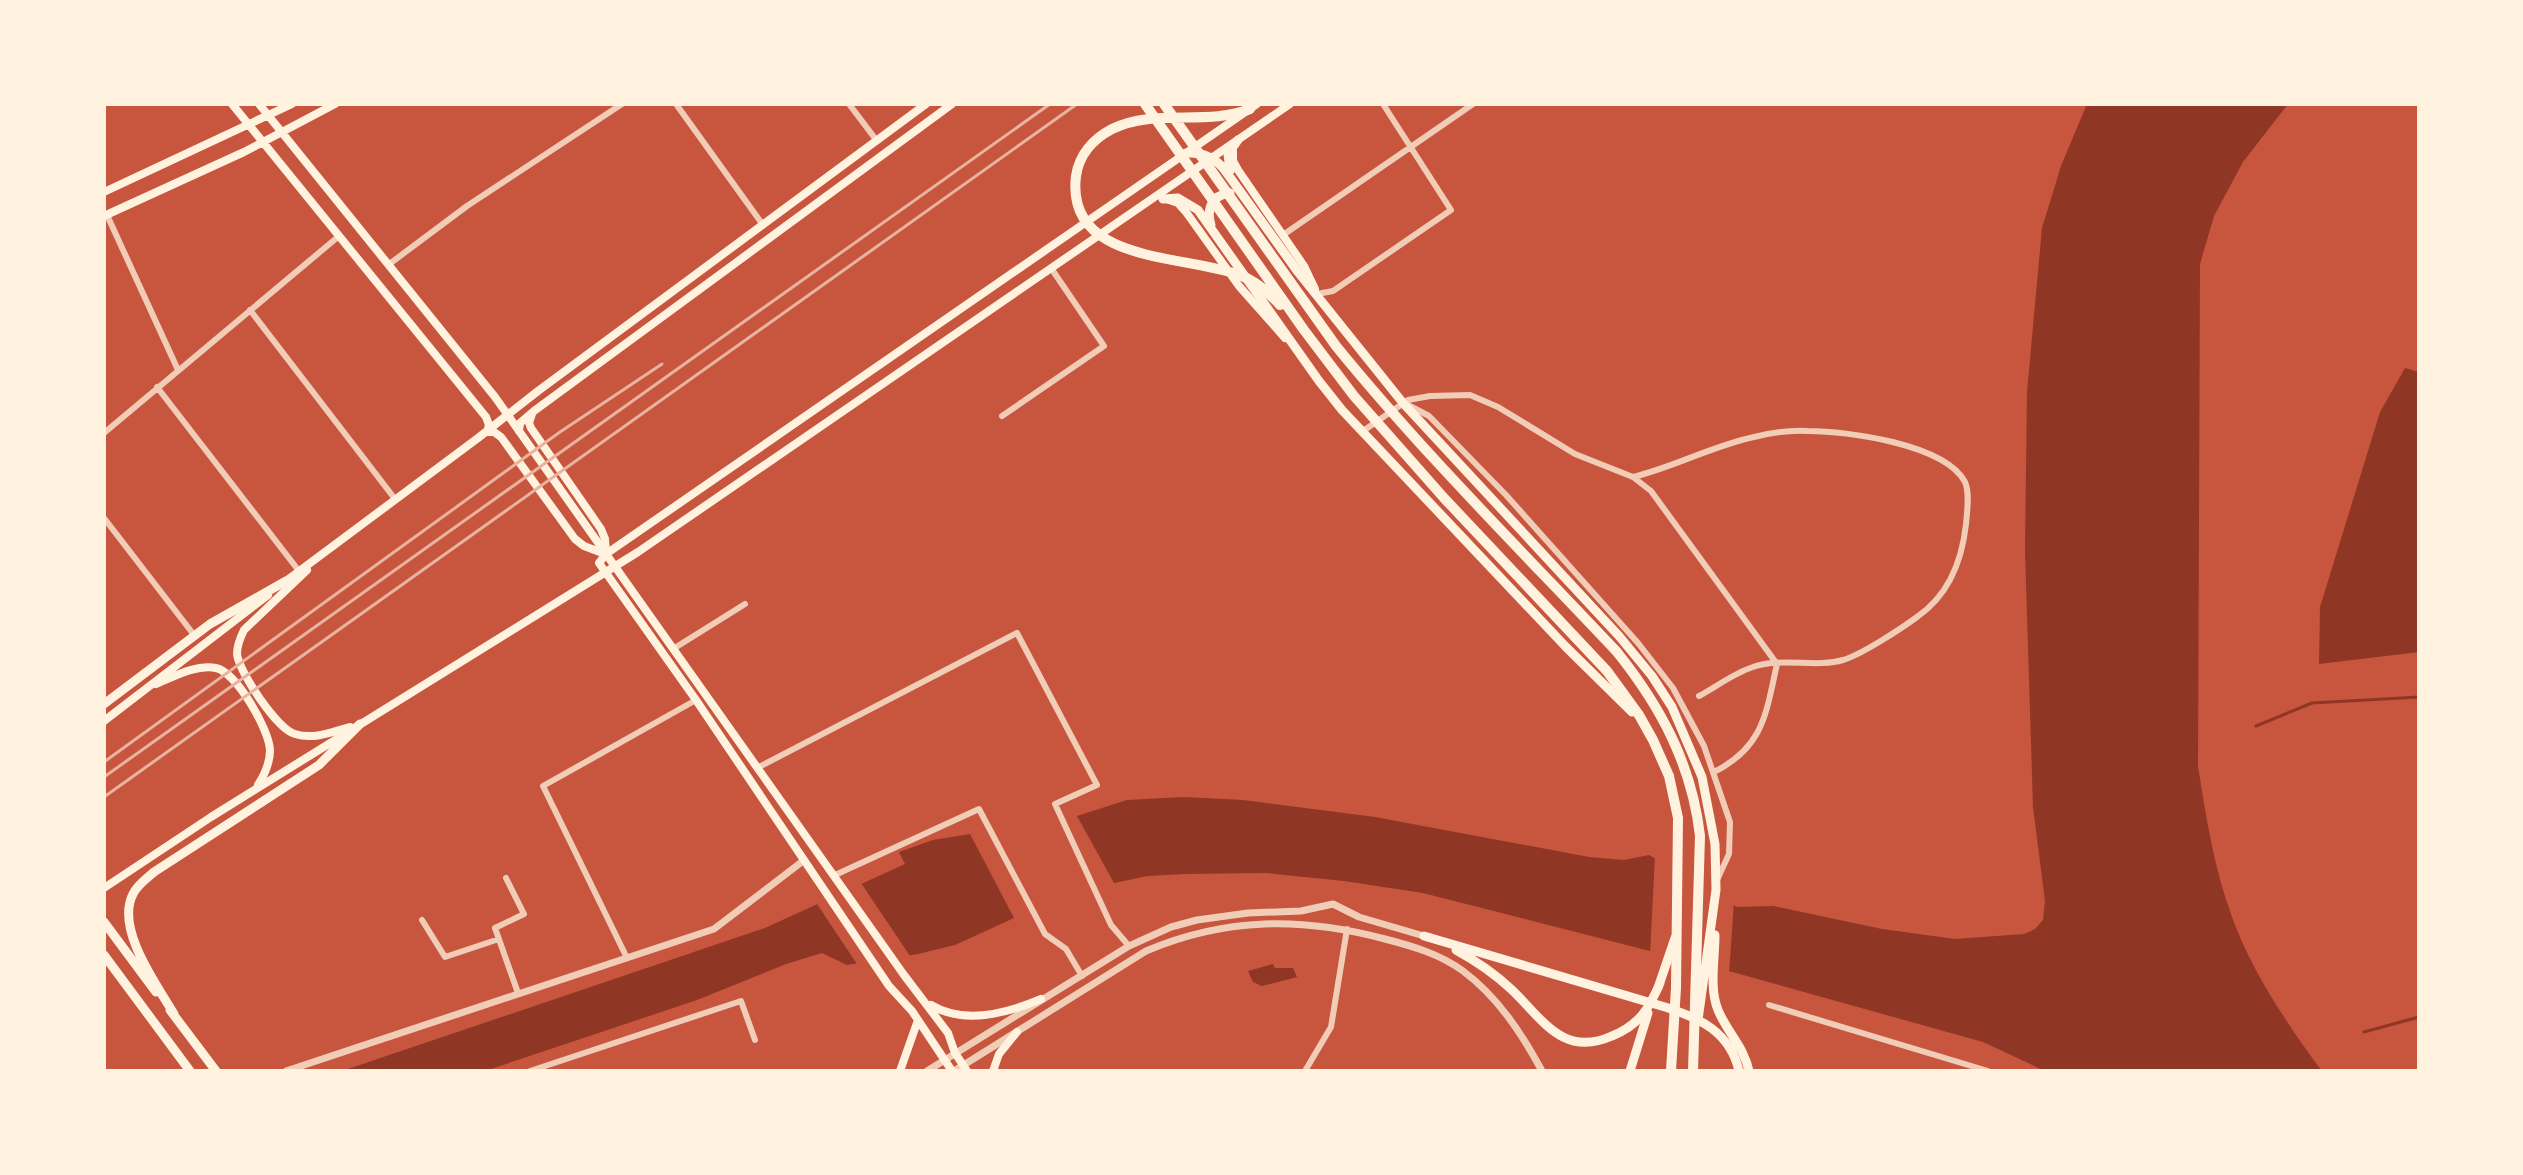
<svg xmlns="http://www.w3.org/2000/svg" width="2523" height="1175" font-family="'Roboto Serif',serif">
<rect width="100%" height="100%" fill="#c8553d"/>
<!-- water -->
<path fill="#8f3625" d="M2087 104H2288L2243 162 2214 216 2200 264 2198 766C2206 817 2214 868 2232 917 2251 970 2288 1026 2322 1071H2045L1983 1042 1736 973 1423 893 1344 881 1266 873 1185 874 1148 876 1114 883 1077 816 1127 800 1183 797 1243 800 1375 817 1589 857 1624 860 1649 855 1737 907 1773 906 1882 929 1955 939 2024 934 2035 929 2043 920 2045 901 2033 807 2025 551 2027 392 2042 228 2061 166Z
M2405 368 2419 372V652L2319 664 2320 607 2380 412Z
M970 834 1014 918 955 945 918 954 847 965 822 953 786 964 697 1000 485 1071H342L765 928 905 864 899 852 933 840Z
M1273 964 1275 968H1293L1297 977 1262 986 1253 982 1248 971Z"/>
<!-- pier -->
<path fill="#c8553d" d="M1655 854 1734 901 1729 975 1650 956Z
M859 880 912 959 859 967 817 904 837 890Z"/>
<g fill="none" stroke-linecap="round" stroke-linejoin="round">
<!-- stream -->
<path stroke="#8f3625" stroke-width="3" d="M2256 726 2312 703 2419 697
M2364 1032 2419 1017"/>
<!-- minor -->
<path stroke="#f1ccb7" stroke-width="6" d="M676 104 763 225
M849 104 877 141
M107 215 178 370
M1283 235 1473 104
M388 265 467 206 622 104
M1317 294 1333 291 1451 210 1383 104
M250 310 395 499
M157 387 299 571
M1408 405 1429 416 1506 495 1638 643 1673 688 1704 746 1730 822 1729 854 1717 880
M1002 416 1104 346 1051 268
M1363 431 1408 400 1430 396 1470 395 1498 407 1575 454 1633 477 1651 491 1777 664C1766 713 1764 747 1714 772
M104 433 339 236
M1633 477C1674 467 1712 446 1754 437 1770 433 1791 430 1808 431 1847 431 1945 444 1965 482 1970 493 1967 512 1966 524 1962 561 1949 595 1917 617 1902 628 1861 655 1843 660 1816 668 1780 657 1753 667 1734 673 1716 687 1699 696
M104 518 194 635
M673 649 745 604
M757 768 1017 633 1097 785 1055 804 1111 925 1129 946
M835 875 979 809 1045 934 1066 949 1082 976
M506 878 524 914 495 928 518 993
M422 920 445 957 499 939
M627 958 543 786 696 700
M1769 1005 1988 1071
M530 1071 741 1001 755 1040
M1305 1071 1331 1027 1347 929"/>
<!-- tertiary -->
<path stroke="#f1ccb7" stroke-width="7" d="M286 1071 714 929 803 861
M927 1071 1129 946 1171 927 1197 920 1248 913 1301 911 1333 904 1359 917 1424 936
M954 1071 1146 951C1226 917 1302 917 1385 939 1412 946 1440 954 1463 971 1498 997 1522 1034 1542 1071"/>
<!-- secondary -->
<path stroke="#fff3e0" stroke-width="8" d="M232 104 486 417 489 425 487 432
M259 104 495 397 904 975 948 1033 955 1053 967 1071
M1233 151V161L1238 170 1304 266 1315 289
M104 192 292 104
M1169 200 1178 203 1186 212 1239 286 1285 338
M104 216 244 152 335 104
M532 414 529 423 531 428 601 529 605 539 606 553
M519 431 520 423 534 411 952 104
M486 432H494L501 437 575 539 584 546 605 554
M307 570 244 630C240 638 237 645 237 654 239 672 277 729 295 734 313 740 332 732 350 727
M282 584 478 438 538 391 926 104
M156 684C173 677 196 664 216 668 236 672 269 729 270 750 270 762 265 774 258 785
M104 721 268 595
M104 888 211 817 638 552 1290 104
M931 1005C964 1025 1008 1013 1041 999
M900 1071 918 1020
M952 1071 912 1011 889 986 696 700 599 563 606 554 1257 104
M993 1071 999 1054 1017 1032"/>
<!-- primary -->
<path stroke="#fff3e0" stroke-width="9" d="M1186 153C1201 152 1214 157 1224 169L1298 272 1403 403 1619 636 1652 676 1672 707 1702 777 1715 844 1716 890 1698 1020
M1230 171 1228 154 1238 140
M1163 199 1178 198 1198 210 1319 381 1342 410 1566 647 1632 712
M1211 225C1206 208 1212 195 1230 193
M104 704 210 624 286 581
M104 922 156 992
M1715 935C1715 959 1709 988 1718 1010 1727 1032 1744 1047 1749 1071
M1424 936 1665 1007C1700 1018 1730 1032 1739 1071
M1456 950C1476 961 1494 973 1511 989 1542 1018 1562 1058 1612 1036 1639 1025 1649 1009 1660 983
M104 955 190 1071
M1658 988 1675 938
M170 1010 216 1071
M174 1014C157 985 115 929 133 894 137 885 146 879 154 872L319 765 360 724
M1630 1071 1648 1013"/>
<!-- trunk -->
<path stroke="#fff3e0" stroke-width="10" d="M1145 104 1304 330 1354 396 1444 498 1607 671 1639 715 1653 740 1669 776 1678 818 1676 988 1671 1071
M1164 104 1336 346C1423 453 1522 551 1617 652 1661 707 1692 765 1700 836L1693 1071
M1250 109C1207 126 1154 108 1112 129 1093 139 1079 155 1076 176 1065 265 1187 254 1242 276 1257 282 1269 293 1280 305"/>
<!-- rail -->
<path stroke="#e9b49f" stroke-width="3" d="M104 762 560 432 662 364
M104 777 1050 104
M104 797 1077 104"/>
</g>
<!-- border -->
<rect width="2523" height="1175" fill="none" stroke="#fff3e0" stroke-width="212"/>
</svg>
